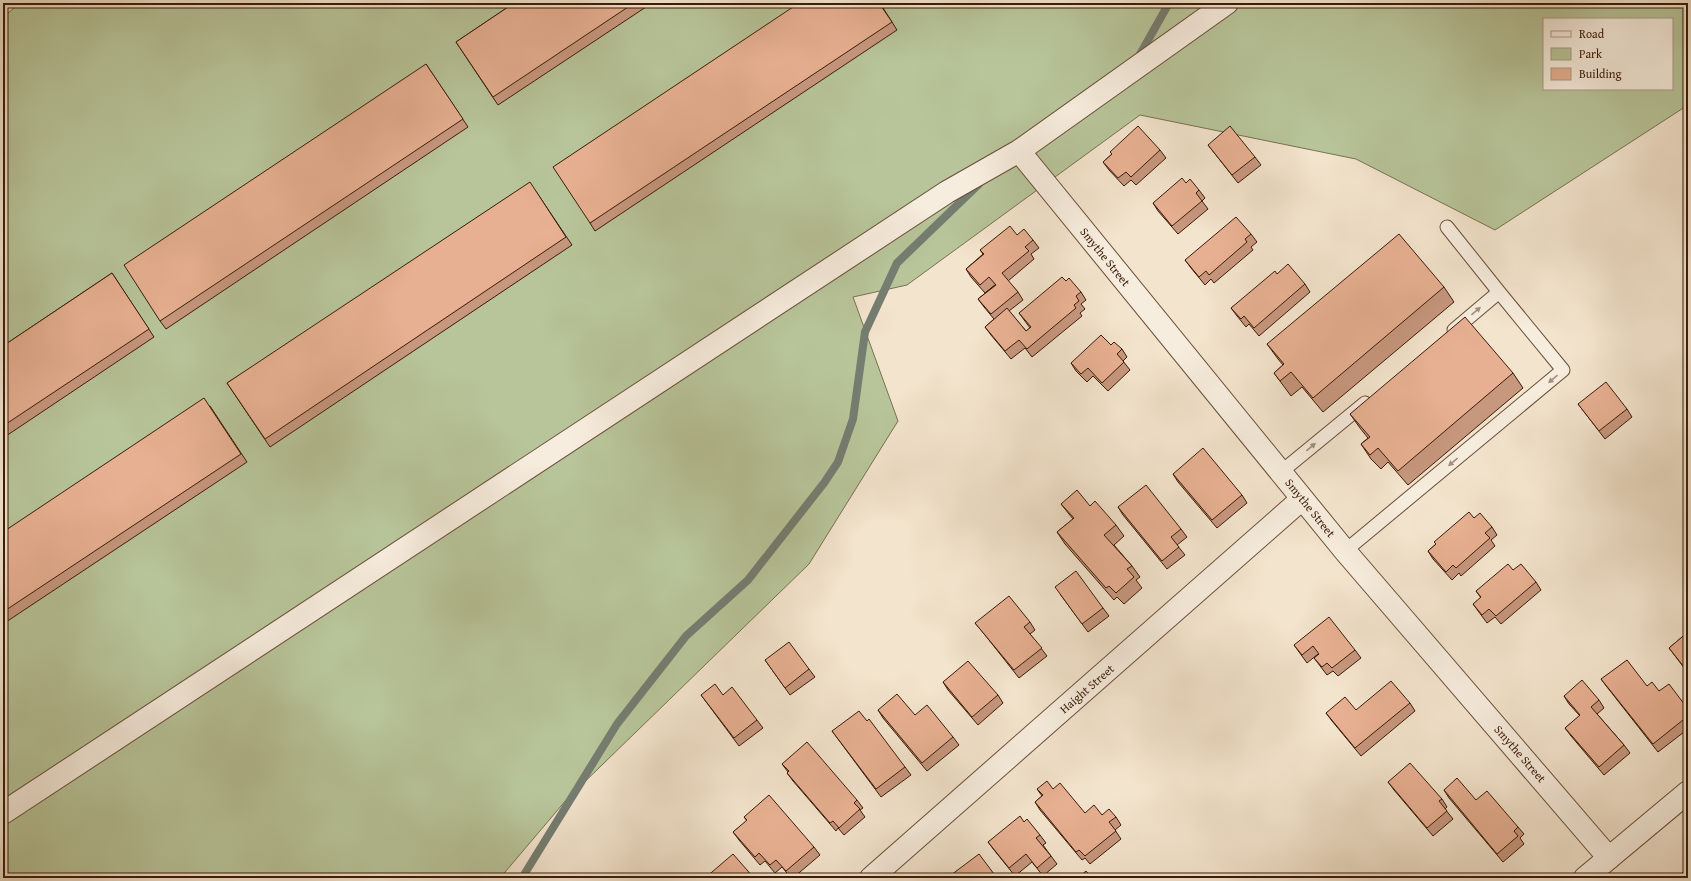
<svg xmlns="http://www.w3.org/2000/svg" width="1691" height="881" font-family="'Gentium Book Plus',serif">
<rect width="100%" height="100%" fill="#f3e4cd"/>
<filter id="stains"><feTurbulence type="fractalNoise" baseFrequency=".005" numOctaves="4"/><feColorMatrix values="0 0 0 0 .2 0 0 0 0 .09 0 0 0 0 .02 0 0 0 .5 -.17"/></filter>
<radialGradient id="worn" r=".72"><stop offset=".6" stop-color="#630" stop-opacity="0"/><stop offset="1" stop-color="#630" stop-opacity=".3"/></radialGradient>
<!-- green -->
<path fill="#b8c59a" stroke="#7a7050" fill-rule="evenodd" d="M20 3H1688V105L1495 230 1356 159 1140 115 907 285 853 297 898 421 809 564 567 799 500 878H3V17ZM1544 19H1672V89H1544Z"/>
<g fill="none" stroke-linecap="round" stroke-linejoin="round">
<!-- stream -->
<path stroke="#757d71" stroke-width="8" d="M1138 58 1169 3
M522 878 617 724 686 636 748 580 824 483 838 462 853 419 865 332 897 263 979 184"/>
<defs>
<path id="service" d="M1447 227 1499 292
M1281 472 1365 403
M1345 551 1563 370 1499 292 1454 330"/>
<path id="minor" d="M1019 151 1345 551 1609 858
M3 813 947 192 1019 151 1227 3
M871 878 1302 499"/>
<path id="tertiary" d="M1585 878 1688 792"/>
</defs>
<!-- service casing -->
<use href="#service" stroke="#694d38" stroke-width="15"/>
<!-- minor casing -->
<use href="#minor" stroke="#694d38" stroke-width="24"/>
<!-- tertiary casing -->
<use href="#tertiary" stroke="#694d38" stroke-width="24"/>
<!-- service -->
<use href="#service" stroke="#f7edde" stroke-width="13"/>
<!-- minor -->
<use href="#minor" stroke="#f7edde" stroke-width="22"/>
<!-- tertiary -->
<use href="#tertiary" stroke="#f7edde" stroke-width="22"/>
</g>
<!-- wall -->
<path fill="#c7977e" stroke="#3b1b07" d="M514 3H652L498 105 456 42Z
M880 3 897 30 595 231 590 223Z
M426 64 468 127 166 329 160 321Z
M1208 145 1255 157 1261 165 1238 183Z
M1160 150 1166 158 1136 185 1131 180 1124 186 1109 170 1103 162 1112 154 1110 152Z
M1186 183 1199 190 1205 198 1202 201 1208 209 1178 234 1158 211 1153 203Z
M535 190 572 245 270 447 227 383Z
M1251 234 1257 242 1251 247 1253 250 1214 283 1211 279 1205 285 1191 268 1185 260Z
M1017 235 1033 240 1039 248 1031 254 1034 259 1008 281 1018 292 1023 300 1009 311 1026 331 1030 328 1019 313 1066 281 1081 292 1086 300 1081 304 1085 309 1080 313 1082 316 1032 357 1025 348 1011 359 991 335 985 327 994 319 984 307 978 299 995 285 985 293 971 277 966 269 983 254 980 250Z
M112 273 154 337 3 438V346Z
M1277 274 1305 284 1310 292 1259 336 1249 324 1246 327 1237 316 1231 308Z
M1444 287 1454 302 1323 412 1302 387 1291 396 1274 373 1283 365 1278 359 1267 344Z
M1111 345 1122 349 1127 357 1123 361 1130 370 1108 391 1093 376 1087 382 1076 371 1071 363Z
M1513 373 1523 388 1408 485 1388 462 1381 469 1371 459 1361 444 1368 438 1360 428 1350 414Z
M1578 404 1627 409 1632 417 1605 439Z
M210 406 247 462 3 624V532Z
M1173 474 1242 495 1247 503 1217 528 1178 482Z
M1061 504 1090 506 1116 525 1124 536 1114 545 1132 566 1140 577 1136 580 1142 588 1124 604 1117 597 1114 600 1065 544 1057 532 1073 519Z
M1118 507 1181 529 1187 537 1177 545 1185 555 1167 569 1123 515Z
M1474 518 1492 527 1497 535 1491 540 1495 546 1461 576 1459 573 1452 580 1433 559 1428 551 1436 544Z
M1513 570 1536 582 1541 590 1501 624 1495 617 1487 623 1473 604 1481 598 1476 591Z
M1060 594 1103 608 1109 616 1088 632Z
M1030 622 1035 630 1030 634 1047 656 1019 678 981 630 975 623Z
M1688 632V673L1669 648Z
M1294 645 1355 650 1361 658 1338 676 1333 671 1327 675 1314 658 1318 654 1307 663Z
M765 660 809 669 815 677 790 695Z
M1601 679 1647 686 1659 691 1688 709V729L1658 752 1607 687Z
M943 682 998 695 1003 703 978 725 948 690Z
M701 695H723L757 720 763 728 739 746Z
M1564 696 1599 700 1604 708 1597 714 1624 745 1630 753 1604 775 1571 736 1565 728 1580 716 1569 704Z
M1410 703 1415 711 1361 756 1332 721 1326 713 1356 710Z
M878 710 915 715 953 737 959 745 927 771 883 718Z
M832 731 905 767 911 775 881 797Z
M782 764 857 800 863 808 860 810 865 817 844 835 838 828 836 831 793 781 787 773 788 772Z
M1388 782 1442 799 1447 807 1445 809 1453 819 1433 836 1394 790Z
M1037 789H1053L1085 813 1116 817 1121 825 1115 830 1121 839 1090 864 1085 858 1082 860 1040 810 1035 802 1042 796Z
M1444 790 1476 800 1518 827 1524 834 1520 838 1524 844 1503 862 1449 798Z
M744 817 814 847 820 855 793 878H791L782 867 775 873 765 861 760 865 739 840 733 832 747 821Z
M1024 822 1040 835 1046 843 1043 845 1051 856 1057 864 1043 876 1032 862 1015 876 994 850 988 842Z"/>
<!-- building -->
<path fill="#e7b092" stroke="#3b1b07" d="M514 3H634L493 97 456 42Z
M799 3H879L892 22 590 223 553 167Z
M426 64 463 119 160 321 124 265Z
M1138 126 1160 150 1131 177 1126 172 1118 178 1103 162 1112 154 1110 152Z
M1230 126 1255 157 1232 175 1208 145Z
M1182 178 1186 183 1190 179 1199 190 1196 193 1202 201 1172 226 1153 203Z
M530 182 566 237 265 439 227 383Z
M1236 217 1251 234 1245 239 1247 242 1209 275 1206 271 1199 277 1185 260Z
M1010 226 1017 235 1024 229 1033 240 1025 247 1029 251 1002 273 1018 292 991 314 978 299 996 285 989 277 980 285 966 269 984 254 980 250Z
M1399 234 1444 287 1313 398 1291 372 1280 381 1274 373 1284 364 1267 344Z
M1288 264 1305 284 1254 328 1244 316 1241 319 1231 308 1275 271 1277 274Z
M112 273 149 329 3 426V346Z
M1062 277 1066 281 1069 278 1081 292 1076 296 1079 301 1074 305 1076 308 1027 349 1019 340 1005 351 985 327 1007 308 1026 331 1031 327 1019 313Z
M1465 317 1513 373 1398 471 1378 448 1370 455 1361 444 1370 437 1350 414Z
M1101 335 1111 345 1114 342 1122 349 1117 354 1124 362 1102 383 1088 368 1081 374 1071 363Z
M1606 382 1627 409 1599 431 1578 404Z
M204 398 241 454 3 612V532Z
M1203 448 1242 495 1212 520 1173 474Z
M1146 485 1181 529 1171 537 1179 547 1162 561 1118 507Z
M1077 490 1090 506 1095 501 1116 525 1104 535 1132 566 1127 569 1134 577 1116 593 1109 586 1106 588 1057 532 1074 518 1061 504Z
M1469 512 1474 518 1480 513 1492 527 1485 533 1490 538 1456 568 1453 565 1446 572 1428 551 1436 544 1434 542Z
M1508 564 1513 570 1521 564 1536 582 1496 616 1489 609 1482 615 1473 604 1481 597 1476 591Z
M1076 571 1103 608 1082 624 1055 587Z
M1009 596 1030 622 1024 627 1042 648 1014 670 975 623Z
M1329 617 1355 650 1332 668 1327 663 1322 667 1314 658 1319 654 1313 646 1302 655 1294 645Z
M1688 632V672L1669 648Z
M789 642 809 669 785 688 765 660Z
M1627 660 1647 686 1652 682 1659 691 1669 684 1688 709V716L1653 744 1601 679Z
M968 661 998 695 972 717 943 682Z
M1582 680 1599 700 1591 707 1624 745 1599 767 1565 728 1580 715 1564 696Z
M1391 681 1410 703 1355 748 1326 713 1345 697 1356 710Z
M715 684 723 695 732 687 757 720 734 738 701 695Z
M897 694 915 715 927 705 953 737 922 763 878 710Z
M859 711 867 721 869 719 905 767 876 789 832 731Z
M807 742 857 800 854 803 860 809 839 828 833 821 830 823 787 773 789 771 782 764Z
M1410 763 1442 799 1439 801 1447 811 1427 828 1388 782Z
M1457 778 1476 800 1487 791 1518 827 1514 831 1518 836 1497 854 1444 790Z
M1047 781 1053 789 1060 783 1085 813 1094 805 1102 815 1109 809 1116 817 1109 822 1116 831 1085 856 1079 850 1076 852 1035 802 1043 795 1037 789Z
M769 795 814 847 786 871 776 860 770 865 759 853 755 857 733 832 747 820 744 817Z
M1020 816 1024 822 1027 819 1040 835 1036 838 1051 856 1037 868 1026 854 1009 868 988 842Z
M733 854 754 878H705Z
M979 854 997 878H947Z
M1688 868V878H1676Z
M1086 871 1092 878H1078Z"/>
<!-- one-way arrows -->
<defs><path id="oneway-solid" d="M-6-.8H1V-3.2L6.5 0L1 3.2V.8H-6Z"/></defs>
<g fill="#a28e7d">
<use href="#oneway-solid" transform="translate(1476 311) rotate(-40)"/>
<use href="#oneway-solid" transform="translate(1553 379) rotate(140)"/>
<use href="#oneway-solid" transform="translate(1311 447) rotate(-40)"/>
<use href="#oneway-solid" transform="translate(1453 462) rotate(140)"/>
</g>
<g text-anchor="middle" stroke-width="3.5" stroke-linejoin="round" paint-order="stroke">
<!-- street labels -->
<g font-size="12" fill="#3b1b07" stroke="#f7edde">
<text transform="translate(1105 257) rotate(51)" y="4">Smythe Street</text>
<text transform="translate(1310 508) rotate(51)" y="4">Smythe Street</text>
<text transform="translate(1087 689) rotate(-41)" y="4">Haight Street</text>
<text transform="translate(1520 754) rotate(49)" y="4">Smythe Street</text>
</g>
</g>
<!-- margin -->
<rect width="1691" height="881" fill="none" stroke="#f3e4cd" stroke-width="16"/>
<rect x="4" y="4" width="1683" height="873" fill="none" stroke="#3b1b07" stroke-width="2"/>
<rect x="8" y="8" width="1675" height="865" fill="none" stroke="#3b1b07"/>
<!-- legend -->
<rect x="1543" y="18" width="130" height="72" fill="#f7edde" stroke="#ac9988"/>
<rect x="1551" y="31" width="20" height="6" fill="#f7edde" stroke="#ac9988"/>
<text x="1579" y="38" font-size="12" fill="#3b1b07">Road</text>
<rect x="1551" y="48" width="20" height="12" fill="#b8c59a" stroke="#ac9988"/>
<text x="1579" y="58" font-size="12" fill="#3b1b07">Park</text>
<rect x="1551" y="68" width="20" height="12" fill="#e7b092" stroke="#ac9988"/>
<text x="1579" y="78" font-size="12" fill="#3b1b07">Building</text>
<rect width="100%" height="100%" filter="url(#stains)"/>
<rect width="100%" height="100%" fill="url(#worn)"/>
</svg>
